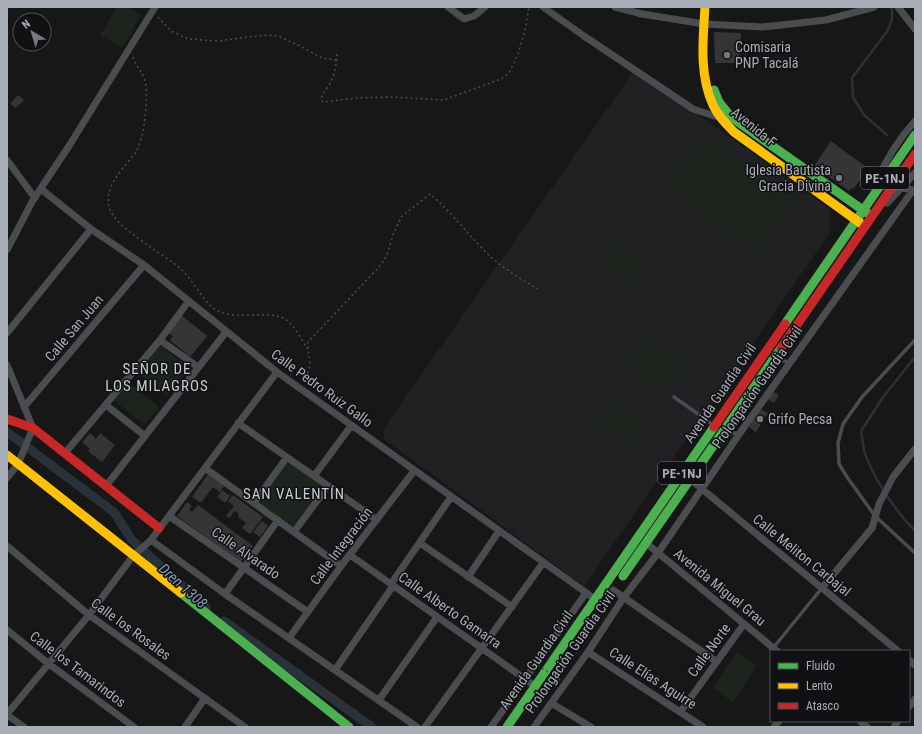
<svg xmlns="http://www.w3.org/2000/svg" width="922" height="734" font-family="'Roboto Condensed',sans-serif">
<rect width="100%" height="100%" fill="#171717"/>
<!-- built -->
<path fill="#212123" d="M633 72 706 120 831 210 829 234 584 586 384 439V428Z"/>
<!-- green -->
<path fill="#1d241e" d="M117 7H128L141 15 122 48 100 35Z
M704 134 797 199 759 253 666 188Z
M611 242 647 266 633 287 597 262Z
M642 335 689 366 670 395 623 364Z
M160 344 189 369 166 396 137 372Z
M129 383 159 407 145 425 114 401Z
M613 403 647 426 631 449 597 426Z
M288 461 322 487 293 527 259 502Z
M737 652 757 666 733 702 713 688Z"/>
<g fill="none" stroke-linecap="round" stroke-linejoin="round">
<!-- stream -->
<path stroke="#2a3239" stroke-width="2.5" d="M887 135 864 115 853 97 852 78 888 30 892 19V11L891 7
M915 357 884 396 861 431C862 437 863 444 864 450 871 475 896 512 915 531"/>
<!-- canal -->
<path stroke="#2a3239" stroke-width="9" d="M7 432 114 512 132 540 206 607
M224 621 372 727"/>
</g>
<!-- building -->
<path fill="#353536" d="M714 32 741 33 739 63H715Z
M18 95 24 100 16 108 10 104Z
M831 141 869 169 853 189 851 188 849 191 814 166Z
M180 314 207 336 190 357 170 340 173 336 167 332Z
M772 391 779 395 774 403 767 399Z
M760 409 768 413 756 432 749 427Z
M90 433 96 439 100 433 115 445 102 462 88 451 90 449 82 442Z
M208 474 224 486 220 492 213 487 201 503 192 497Z
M222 490 230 496 225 503 217 497Z
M233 495 263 517 250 534 242 528 246 523 238 517 239 514 235 511 229 518 226 516 234 506 228 501Z
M187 502 192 506 189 510 192 512 198 505 253 546 241 562 177 516Z
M262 521 268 526 260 537 253 532Z"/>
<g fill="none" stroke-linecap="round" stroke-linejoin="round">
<!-- path -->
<path stroke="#4d4e52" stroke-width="1.5" stroke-dasharray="2 3" stroke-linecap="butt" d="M158 17 171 31 188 39 218 41 248 37 267 35 278 36 300 46 322 58 336 60
M337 54C336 65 335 76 329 85 326 90 322 94 321 99L323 102 356 98 391 97 444 100 501 79 509 73 518 54 525 30 529 7
M133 57C135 65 141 70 144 78 149 89 145 119 143 132 141 138 139 147 136 152 124 168 104 185 109 207 114 228 166 255 182 270 193 280 206 306 218 311 238 320 263 311 281 317 292 321 302 339 307 349
M7 182 10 177
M303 382C306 376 310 370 310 363 309 355 307 350 308 342L381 265 387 255 393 235 401 217 430 194C453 213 470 238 492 258 506 270 522 280 538 289"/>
<!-- lane -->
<path stroke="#4b4c50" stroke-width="3.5" d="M915 340 862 397 843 424 838 443 839 464 847 477 875 516 915 553
M776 360 790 362
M674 397 712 424
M727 433H740
M773 648 822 588"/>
<!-- street -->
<path stroke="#4b4c50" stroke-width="7" d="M448 7 464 19 474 16 485 7
M543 7 584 36 693 109 721 118
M615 7 642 14 704 24 763 27 826 20 874 7
M898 7 915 29
M7 160 35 198
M877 181C886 159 899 139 915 121
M41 189 91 229 144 265 277 372 595 599
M887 203 915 173
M7 250 33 200 69 146 155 7
M7 333 91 229
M160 340 198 367
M7 365 33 428 18 464 7 478
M106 405 145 436
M24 407 144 265
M238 423 377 520
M65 453 160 340 188 302
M205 468 341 566
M314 476 351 426
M690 479 898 651
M106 486 226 332
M254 503 287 457
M169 516 308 612
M294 532 328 486
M151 540 225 594 417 727
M420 543 512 607
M646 543 777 651
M7 546 89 615 245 727
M350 555 535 686
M468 577 499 531
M391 584 451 497
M822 588 872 528 879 504 893 477 915 449
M613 590 717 662
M225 594 278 520
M7 630 49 664 134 727
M289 638 341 566 414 471
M588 652 703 727
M909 660 915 665
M335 670 393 586
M379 700 437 617
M551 703 591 727
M909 707 915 699
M681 711 744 624
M7 714 89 615 133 556 151 540 277 372
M7 715 24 727
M860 721 867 727
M185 727 205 698
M425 727 543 563
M491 727 586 593
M534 727 588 652 624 597 658 553 740 433 913 190 902 188
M774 727 779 721
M894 727 898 721"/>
<!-- fast -->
<path stroke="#4caf50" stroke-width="9" d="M714 90 719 102 731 117 870 215
M785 324 915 135
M623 576 781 348
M181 593 349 727
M507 727 714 427"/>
<!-- slow -->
<path stroke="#ffc107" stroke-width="9" d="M705 7C703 39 699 75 713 105 718 116 726 124 734 132L863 225
M7 455 181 593"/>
<!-- jam -->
<path stroke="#c62828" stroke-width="9" d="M781 348 915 154
M7 419 33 428 159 528
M714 427 785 324"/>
<!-- path-bridge -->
<path stroke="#4d4e52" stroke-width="1.5" stroke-dasharray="2 3" stroke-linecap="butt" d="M538 665 560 680"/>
</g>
<!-- markers -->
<g fill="#757880" stroke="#111113" stroke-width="1.5">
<circle cx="727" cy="55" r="4"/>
<circle cx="839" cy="178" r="4"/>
<circle cx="760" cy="419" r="4"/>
</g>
<g text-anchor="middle" stroke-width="3" stroke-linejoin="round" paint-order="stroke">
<!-- shield labels -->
<g fill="#111113" stroke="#7b7e86" stroke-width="1">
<rect x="861" y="167" width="48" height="22" rx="3"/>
<rect x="658" y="462" width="48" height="22" rx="3"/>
</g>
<g font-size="13" font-weight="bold" fill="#a8adb8">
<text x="885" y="183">PE-1NJ</text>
<text x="682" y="478">PE-1NJ</text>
</g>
<!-- poi labels -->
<g font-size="14" fill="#a8adb8" stroke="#111113" text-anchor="start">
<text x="735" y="52">Comisaria<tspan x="735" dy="16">PNP Tacalá</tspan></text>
<text x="831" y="175" text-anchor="end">Iglesia Bautista<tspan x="831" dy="16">Gracia Divina</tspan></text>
<text x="768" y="424">Grifo Pecsa</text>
</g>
<!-- street labels -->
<g font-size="14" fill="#a8adb8" stroke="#111113">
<text transform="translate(754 127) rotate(39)" y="5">Avenida F</text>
<text transform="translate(74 328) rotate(-50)" y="5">Calle San Juan</text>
<text transform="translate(757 387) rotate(-55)" y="5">Prolongación Guardia Civil</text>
<text transform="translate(322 388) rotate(36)" y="5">Calle Pedro Ruiz Gallo</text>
<text transform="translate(720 393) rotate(-56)" y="5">Avenida Guardia Civil</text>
<text transform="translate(341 546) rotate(-53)" y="5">Calle Integración</text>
<text transform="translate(246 553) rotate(35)" y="5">Calle Alvarado</text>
<text transform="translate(802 555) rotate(39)" y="5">Calle Meliton Carbajal</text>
<text transform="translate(720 587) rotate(39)" y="5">Avenida Miguel Grau</text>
<text transform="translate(450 610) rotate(35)" y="5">Calle Alberto Gamarra</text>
<text transform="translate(131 629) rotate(36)" y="5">Calle los Rosales</text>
<text transform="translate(709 650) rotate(-54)" y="5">Calle Norte</text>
<text transform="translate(570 652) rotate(-55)" y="5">Prolongación Guardia Civil</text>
<text transform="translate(536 660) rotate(-55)" y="5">Avenida Guardia Civil</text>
<text transform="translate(78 669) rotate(37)" y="5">Calle los Tamarindos</text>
<text transform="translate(653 678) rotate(33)" y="5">Calle Elías Aguirre</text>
</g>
<!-- neighbourhood labels -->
<g font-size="15" letter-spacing="1" fill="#c9ccd4" stroke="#111113">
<text x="157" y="374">SEÑOR DE<tspan x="157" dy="17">LOS MILAGROS</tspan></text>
<text x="294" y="499">SAN VALENTÍN</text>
</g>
<!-- water labels -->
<g font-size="15" font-style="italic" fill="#7f9bb3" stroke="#111113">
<text transform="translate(183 586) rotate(42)" y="5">Dren 1308</text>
</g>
</g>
<!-- border -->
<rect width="922" height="734" fill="none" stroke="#a8adb8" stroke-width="16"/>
<!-- legend -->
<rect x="770" y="650" width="140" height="72" fill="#111113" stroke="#4d4f55"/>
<rect x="778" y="663" width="20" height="6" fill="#4caf50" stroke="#4d4f55"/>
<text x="806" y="670" font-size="12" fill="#a8adb8">Fluido</text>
<rect x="778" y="683" width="20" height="6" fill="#ffc107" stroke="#4d4f55"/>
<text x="806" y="690" font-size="12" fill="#a8adb8">Lento</text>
<rect x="778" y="703" width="20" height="6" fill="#c62828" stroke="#4d4f55"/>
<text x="806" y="710" font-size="12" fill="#a8adb8">Atasco</text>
<!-- north arrow -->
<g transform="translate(32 32) rotate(322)"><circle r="19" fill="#111113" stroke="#4d4f55"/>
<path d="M0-3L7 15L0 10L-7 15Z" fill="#757880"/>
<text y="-6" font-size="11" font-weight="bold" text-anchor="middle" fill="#a8adb8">N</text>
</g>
</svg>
